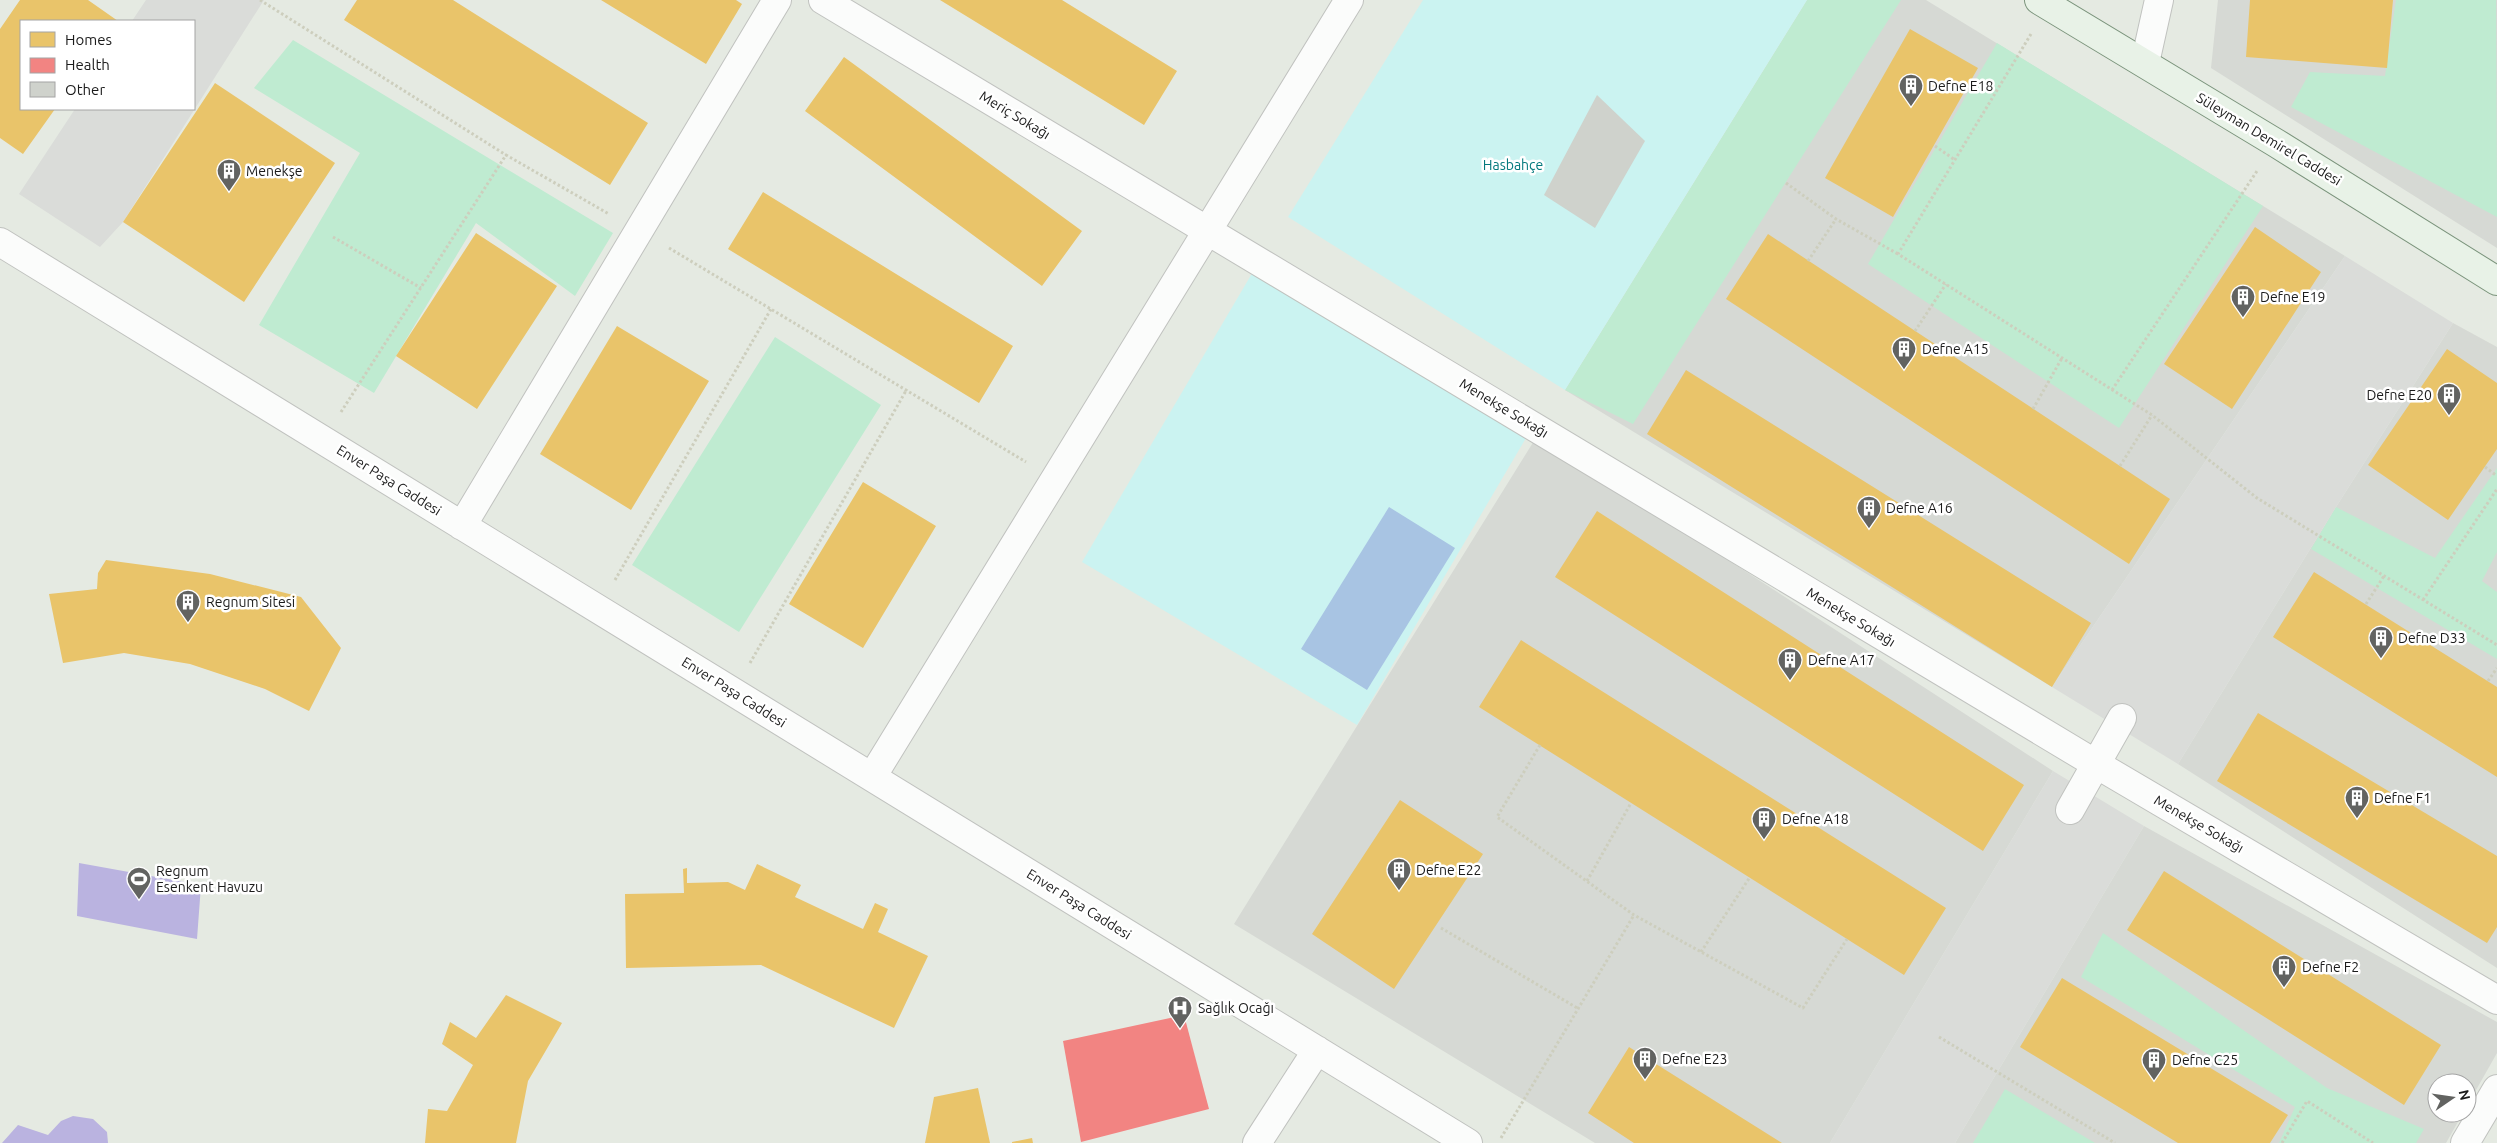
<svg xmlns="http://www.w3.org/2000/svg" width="2497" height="1143" font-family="Ubuntu,sans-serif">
<rect width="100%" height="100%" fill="#e5eae2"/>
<!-- residential -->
<path fill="#d6d9d4" d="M1807 0H1926L2345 256 2052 687 1565 390Z
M2218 0H2497V248L2211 68Z
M2453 323 2497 347V968L2178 764 2336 507Z
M1537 436 2053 771 1830 1143H1595L1234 924Z
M2144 826 2497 1022V1053L2467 1106V1083H2437V1113H2463L2446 1143H1955Z"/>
<!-- grass -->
<path fill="#bfebd1" d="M1807 0H1901L1633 424 1565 390Z
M2396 0H2496L2497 217 2291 107 2310 72 2385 76Z
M293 40 613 233 575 296 476 223 374 393 259 325 360 153 254 88Z
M1997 43 2263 206 2119 428 1868 264Z
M775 337 881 405 739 632 632 565Z
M2497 468V552L2482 581 2497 592V659L2311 549 2336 507 2435 558Z
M2103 933 2327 1088 2424 1129 2416 1143H2279L2295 1107 2081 977Z
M2005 1089 2095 1143H1973Z"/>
<!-- park -->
<path fill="#cbf3f1" d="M1423 0H1807L1565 390 1288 217Z
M1254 270 1529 433 1357 725 1082 562Z"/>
<!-- pitch -->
<path fill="#a8c4e3" d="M1389 507 1455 548 1367 690 1301 649Z"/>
<!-- parking -->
<path fill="#dadcd9" d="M146 0H264L123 222 100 247 19 194 75 109H194V21H132Z
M2345 256 2453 323 2336 507 2178 764 2052 687Z
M2053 771 2144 826 1955 1143H1830Z"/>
<!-- water -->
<path fill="#bab3e0" d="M79 863 201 885 197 939 77 916Z
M73 1116 93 1119 107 1132 108 1143H2L18 1125 48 1135 61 1121Z"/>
<!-- homes -->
<path fill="#e9c46a" d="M20 0H88L118 21H21V109H55L23 154 0 138V29Z
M357 0H453L648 123 610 185 344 20Z
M601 0H736L742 4 706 64Z
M940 0H1062L1177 71 1144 125Z
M2250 0H2393L2387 68 2246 57Z
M1910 29 1978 68 1893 217 1825 178Z
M844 57 1082 231 1042 286 805 111Z
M215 83 335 163 244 302 123 222Z
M763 192 1013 346 979 403 728 249Z
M2255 227 2321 272 2232 409 2164 364Z
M476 233 557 286 477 409 396 356Z
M1768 234 2170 499 2129 564 1726 299Z
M617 326 709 381 631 510 540 454Z
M2447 349 2497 383V449L2448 520 2368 465Z
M1686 370 2091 623 2052 687 1647 434Z
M863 482 936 526 863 648 789 604Z
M1597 511 2024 785 1983 851 1555 577Z
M106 560 210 574 301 597 341 648 309 711 265 689 190 664 124 653 63 663 49 594 97 589 98 573Z
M2314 572 2497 687V777L2273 637Z
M1521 640 1946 908 1904 975 1479 707Z
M2258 713 2497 856V927L2487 943 2217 781Z
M1400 800 1483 854 1394 989 1312 934Z
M757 864 801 885 795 897 863 929 875 903 888 909 878 932 928 956 894 1028 761 965 626 968 625 894 684 893 683 869 687 868V883L728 882 745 890Z
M2164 871 2441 1045 2404 1105 2127 930Z
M2062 978 2288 1115 2270 1143H2178L2020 1047Z
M506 995 562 1023 528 1081 516 1143H425L428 1109 447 1111 473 1065 442 1044 450 1022 476 1038Z
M1629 1047 1782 1143H1634L1588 1113Z
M978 1088 990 1143H925L934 1097Z
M1032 1138 1033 1143H1012V1142Z"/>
<!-- health -->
<path fill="#f28482" d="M1184 1015 1209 1109 1081 1142 1063 1041Z"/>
<!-- building -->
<path fill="#cfd2cc" d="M1597 95 1645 141 1595 228 1544 195Z"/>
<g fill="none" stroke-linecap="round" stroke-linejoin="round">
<defs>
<path id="street" d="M823 0 2096 764 2497 1000
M2145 63 2159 0
M0 242 1468 1143
M462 526 777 0
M872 777 1349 0
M2070 810 2122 718
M1257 1143 1317 1050
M2465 1143 2497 1089"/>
<path id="secondary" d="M2039 0 2276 143 2497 281"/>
</defs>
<!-- street casing -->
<use href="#street" stroke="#c0c2bf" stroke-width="30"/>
<!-- secondary casing -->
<use href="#secondary" stroke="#7b947c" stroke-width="30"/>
<!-- path -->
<path stroke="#cdcebd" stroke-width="3" stroke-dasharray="2.5 2.5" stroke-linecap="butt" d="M260 0 506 155
M2031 34 1898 254 2152 415 2257 498 2497 645
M1935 146 1955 160
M1786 183 1836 219 1898 254
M333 237 421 288
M669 248 1026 462
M1808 261 1836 219
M1915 331 1946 284
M2112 390 2257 171
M2033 409 2062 358
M341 412 506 155 609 214
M2120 466 2152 415
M2485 467 2497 476
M615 580 771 309
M2423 600 2497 489
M2366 604 2384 576
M750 663 907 389
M2488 681 2497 668
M1540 745 1497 817 1634 915 1803 1008 1847 939
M1587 881 1631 803
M1441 928 1579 1009
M1701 952 1750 877
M1939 1037 2115 1143
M1501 1138 1634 915
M2282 1143 2307 1101 2373 1143"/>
<!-- street -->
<use href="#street" stroke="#fbfcfb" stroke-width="28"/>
<!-- secondary -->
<use href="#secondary" stroke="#e8f2e7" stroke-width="28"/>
</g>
<!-- icons -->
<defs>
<symbol id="building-pin" viewBox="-11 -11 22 30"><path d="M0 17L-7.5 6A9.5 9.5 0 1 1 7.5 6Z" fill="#626361" stroke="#fff"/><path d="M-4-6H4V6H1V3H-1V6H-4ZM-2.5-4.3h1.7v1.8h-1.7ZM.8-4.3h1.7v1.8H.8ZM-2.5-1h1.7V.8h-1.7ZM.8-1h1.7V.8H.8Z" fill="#fff"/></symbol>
<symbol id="stadium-pin" viewBox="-11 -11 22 30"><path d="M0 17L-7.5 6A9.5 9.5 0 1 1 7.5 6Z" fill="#626361" stroke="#fff"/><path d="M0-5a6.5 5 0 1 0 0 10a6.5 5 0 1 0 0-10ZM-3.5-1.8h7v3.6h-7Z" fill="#fff"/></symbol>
<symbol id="hospital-pin" viewBox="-11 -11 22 30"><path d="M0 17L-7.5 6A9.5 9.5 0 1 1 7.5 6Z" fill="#626361" stroke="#fff"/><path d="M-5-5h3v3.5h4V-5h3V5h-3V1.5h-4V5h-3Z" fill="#fff"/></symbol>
</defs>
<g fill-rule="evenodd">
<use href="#building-pin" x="1897" y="72" width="28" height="38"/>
<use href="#building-pin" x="215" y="157" width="28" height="38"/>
<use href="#building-pin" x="2229" y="283" width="28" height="38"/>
<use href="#building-pin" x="1890" y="335" width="28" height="38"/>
<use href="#building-pin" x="2435" y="381" width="28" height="38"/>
<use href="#building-pin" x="1855" y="494" width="28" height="38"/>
<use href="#building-pin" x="174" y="588" width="28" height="38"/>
<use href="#building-pin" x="2367" y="624" width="28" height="38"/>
<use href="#building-pin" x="1776" y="646" width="28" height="38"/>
<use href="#building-pin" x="2343" y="784" width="28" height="38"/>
<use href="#building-pin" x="1750" y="805" width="28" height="38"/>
<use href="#building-pin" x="1385" y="856" width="28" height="38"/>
<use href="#stadium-pin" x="125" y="865" width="28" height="38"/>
<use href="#building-pin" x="2270" y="953" width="28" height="38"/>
<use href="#hospital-pin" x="1166" y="994" width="28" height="38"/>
<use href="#building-pin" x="1631" y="1045" width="28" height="38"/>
<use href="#building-pin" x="2140" y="1046" width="28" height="38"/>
</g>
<g text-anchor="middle" stroke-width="5" stroke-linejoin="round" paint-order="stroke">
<!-- poi labels -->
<g font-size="14" fill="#1b1b1b" stroke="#fff" text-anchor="start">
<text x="1928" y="91">Defne E18</text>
<text x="246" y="176">Menekşe</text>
<text x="2260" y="302">Defne E19</text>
<text x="1922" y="354">Defne A15</text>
<text x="2432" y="400" text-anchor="end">Defne E20</text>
<text x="1886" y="513">Defne A16</text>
<text x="206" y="607">Regnum Sitesi</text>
<text x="2398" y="643">Defne D33</text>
<text x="1808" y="665">Defne A17</text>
<text x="2374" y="803">Defne F1</text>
<text x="1782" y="824">Defne A18</text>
<text x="1416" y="875">Defne E22</text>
<text x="156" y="876">Regnum<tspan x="156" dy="16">Esenkent Havuzu</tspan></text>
<text x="2302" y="972">Defne F2</text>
<text x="1198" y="1013">Sağlık Ocağı</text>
<text x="1662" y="1064">Defne E23</text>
<text x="2172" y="1065">Defne C25</text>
</g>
<!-- street labels -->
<g font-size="14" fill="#1b1b1b" stroke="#fff">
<text transform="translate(1015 115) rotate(31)" y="5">Meriç Sokağı</text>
<text transform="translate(2269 139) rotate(31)" y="5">Süleyman Demirel Caddesi</text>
<text transform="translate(1504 408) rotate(31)" y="5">Menekşe Sokağı</text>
<text transform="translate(389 480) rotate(32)" y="5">Enver Paşa Caddesi</text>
<text transform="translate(1851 617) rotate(31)" y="5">Menekşe Sokağı</text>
<text transform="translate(734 692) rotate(32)" y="5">Enver Paşa Caddesi</text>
<text transform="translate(2199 824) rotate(30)" y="5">Menekşe Sokağı</text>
<text transform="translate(1079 904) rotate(32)" y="5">Enver Paşa Caddesi</text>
</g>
<!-- park labels -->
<g font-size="14" fill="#04797d" stroke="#fff">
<text x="1513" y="170">Hasbahçe</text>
</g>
</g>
<!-- legend -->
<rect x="20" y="20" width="175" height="90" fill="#ffffff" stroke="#a4a4a4"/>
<rect x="30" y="32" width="25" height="15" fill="#e9c46a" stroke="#a4a4a4"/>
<text x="65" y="45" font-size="15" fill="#1b1b1b">Homes</text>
<rect x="30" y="58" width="25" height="15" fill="#f28482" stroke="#a4a4a4"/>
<text x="65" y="70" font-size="15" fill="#1b1b1b">Health</text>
<rect x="30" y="82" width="25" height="15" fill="#cfd2cc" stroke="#a4a4a4"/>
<text x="65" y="95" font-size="15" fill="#1b1b1b">Other</text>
<!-- north arrow -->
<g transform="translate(2452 1098) rotate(77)"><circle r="24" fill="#ffffff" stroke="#a4a4a4"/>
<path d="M0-4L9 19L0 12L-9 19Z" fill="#626361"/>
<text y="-8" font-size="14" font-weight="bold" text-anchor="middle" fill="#1b1b1b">N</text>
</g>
</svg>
